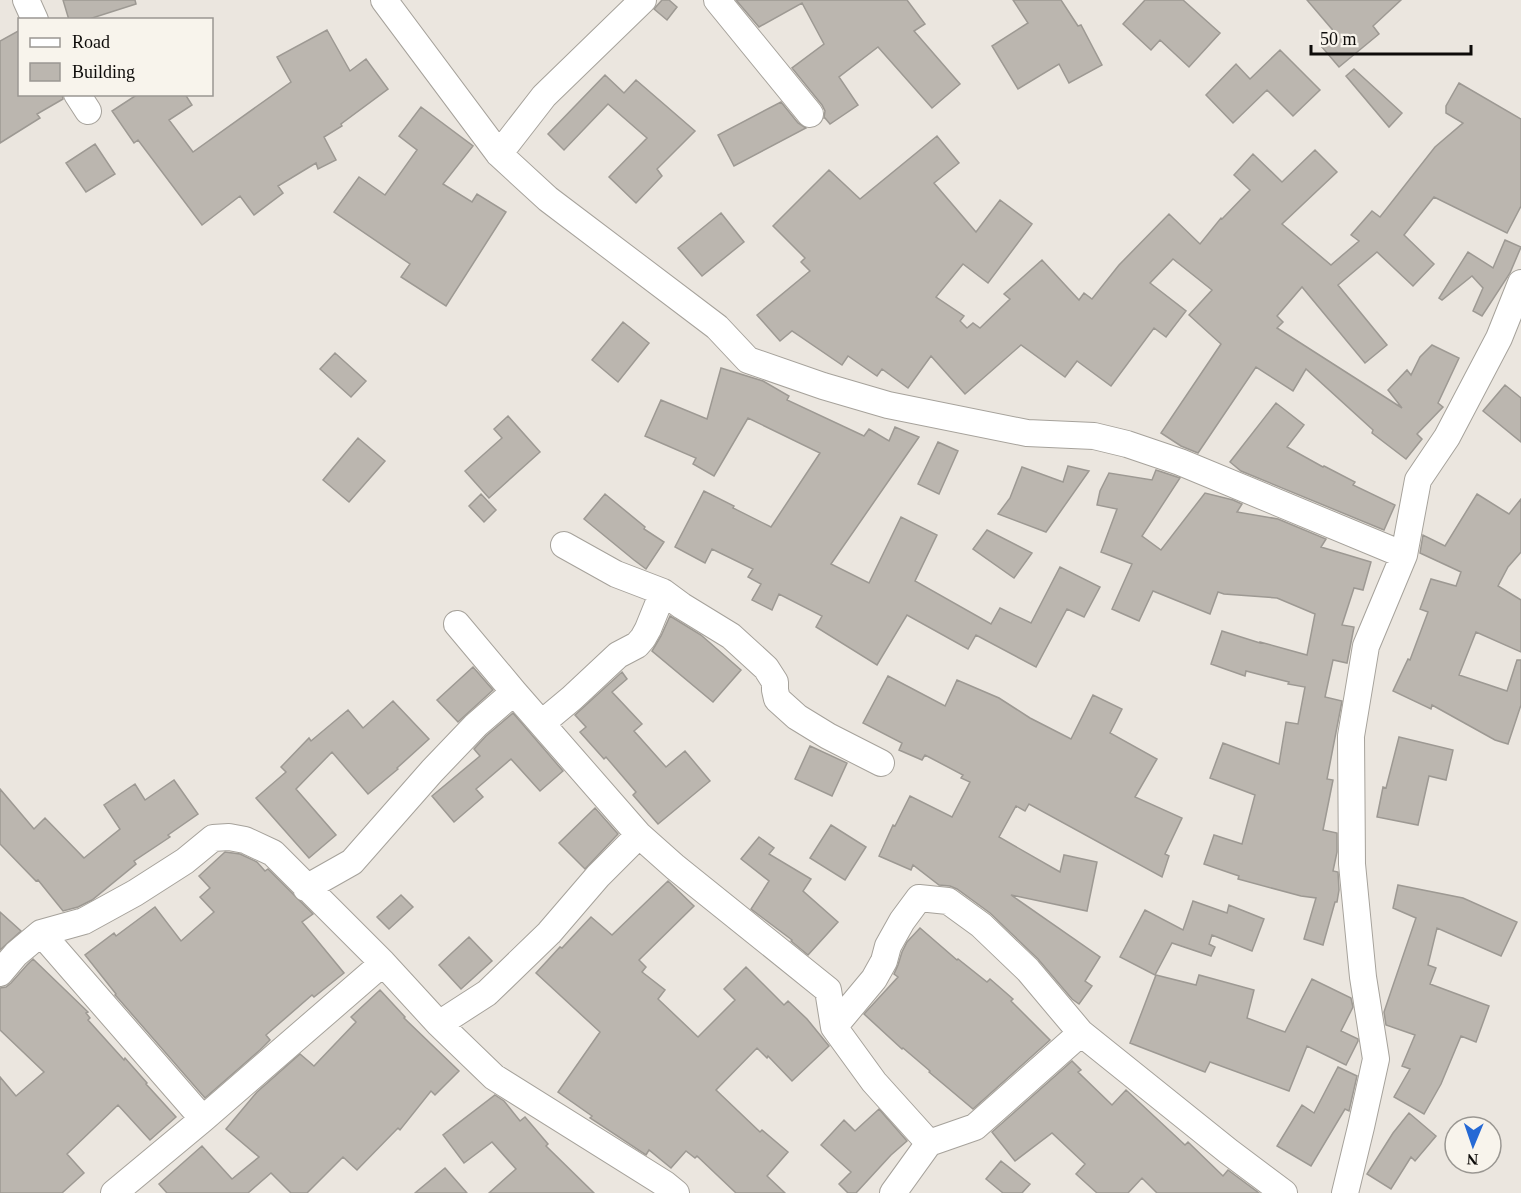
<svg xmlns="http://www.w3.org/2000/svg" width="1521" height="1193" font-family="Georgia,serif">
<rect width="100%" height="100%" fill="#ebe6df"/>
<!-- building -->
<path fill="#bbb6af" stroke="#9d9993" stroke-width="1.5" d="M63 0H135L136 4 86 20H69Z
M662 0H669L677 7 667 20 654 9Z
M736 0H907L925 24 914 31 960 84 932 108 878 47 839 77 858 105 830 124 825 118H824L825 111 822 105 792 68 824 44 802 3 759 27Z
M1013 0H1061L1078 26 1081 25 1102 65 1069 83 1059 64 1018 89 992 46 1028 23Z
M1145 0H1183L1220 33 1189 67 1160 40 1151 50 1123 24Z
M1307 0H1401L1373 26 1379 34 1339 67 1322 47 1337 35Z
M20 30V94H62L63 99 37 114 40 118 0 143V41Z
M327 30 350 71 366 59 388 89 341 124 342 126 324 137 336 160 318 169 316 163 278 186 283 193 254 215 240 196 202 225 138 140 134 143 112 111 138 94H185L192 105 169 120 193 152 291 82 277 57Z
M1280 50 1320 90 1293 116 1267 90 1233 123 1206 95 1236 64 1250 79Z
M1354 69 1402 113 1389 127 1346 76Z
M605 75 624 93 636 80 695 131 657 169 662 176 636 203 609 177 647 138 608 104 564 150 548 134Z
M1459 83 1521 119V206L1507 233 1434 197 1404 235 1434 264 1413 286 1377 252 1338 285 1387 345 1365 363 1302 287 1277 316 1283 322 1277 328 1402 408 1388 390 1407 370 1411 375 1420 357 1432 345 1459 358 1438 403 1443 407 1417 434 1422 439 1406 459 1372 433 1373 430 1306 369 1293 391 1256 367 1198 453 1181 446 1161 433 1221 344 1189 315 1212 290 1173 259 1150 283 1186 311 1166 337 1154 328 1111 386 1077 361 1065 377 1021 345 965 394 931 356 908 388 882 369 877 376 848 356 842 365 792 331 780 341 757 315 810 271 801 262 805 258 773 226 829 170 860 199 937 136 959 163 934 183 976 232 1000 200 1032 224 988 283 963 264 936 297 964 316 960 321 967 328 973 323 980 328 1010 299 1004 294 1042 260 1079 300 1084 293 1092 299 1119 265 1169 214 1200 244 1221 218 1222 219 1250 190 1234 175 1253 154 1282 182 1315 150 1337 172 1282 224 1331 265 1359 241 1351 235 1372 211 1380 217 1435 147 1463 123 1446 113V106Z
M781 102 798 123 806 128 734 166 718 135Z
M421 107 473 146 443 184 472 202 477 194 506 212 446 306 401 277 410 264 334 212 359 177 385 195 417 150 399 136Z
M95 144 115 174 86 192 66 163Z
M721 213 744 242 702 276 678 248Z
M1505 240 1521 247 1510 273 1482 316 1473 311 1483 288 1472 276 1442 300 1439 298 1468 252 1493 268Z
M623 322 649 343 618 382 592 360Z
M335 353 366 381 351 397 320 369Z
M721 368 763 381 789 396 787 400 864 436 869 429 889 441 895 427 919 437 831 564 869 583 901 517 937 535 915 581 991 624 1000 608 1031 623 1060 567 1100 587 1084 617 1067 609 1036 667 976 635 968 649 907 615 877 665 816 627 822 616 779 594 772 610 752 600 761 584 748 577 753 569 712 549 705 563 675 547 704 491 734 506 733 508 771 527 820 453 748 418 714 476 693 464 696 458 645 436 661 400 707 419Z
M1505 385 1521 398V442L1483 411Z
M1276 403 1304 425 1287 447 1323 467 1324 466 1355 482 1353 485 1395 505 1384 530 1241 471 1230 462Z
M508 416 540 452 489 498 465 471 502 438 494 429Z
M358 438 385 461 349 502 323 480Z
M938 442 958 451 939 494 918 484Z
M1068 466 1089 471 1046 532 998 514 1010 498 1022 467 1063 482Z
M1156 470 1180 478 1142 536 1161 550 1205 493 1233 500 1242 504 1237 512 1278 519 1326 539 1321 547 1371 562 1363 590 1354 588 1342 625 1354 627 1347 663 1333 660 1325 697 1342 701 1327 779 1333 780 1323 830 1337 833V852L1333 871 1338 872 1339 890 1337 902H1335L1323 945 1304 939 1316 898 1301 896 1238 879 1239 876 1204 864 1214 835 1242 844 1255 795 1210 778 1223 743 1279 764 1286 722 1298 724 1305 687 1288 684 1289 682 1246 671 1245 676 1211 664 1222 631 1260 643V642L1307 655 1315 614 1277 598 1224 594 1218 592 1210 614 1153 591 1139 621 1112 609 1132 564 1101 552 1117 509 1097 505 1100 491 1109 473 1152 480Z
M481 494 496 510 484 522 469 506Z
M605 494 645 527 644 529 664 542 646 569 634 560 584 519Z
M1477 494 1509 514 1521 499V552L1508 567 1498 586 1521 600V652L1476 632 1459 675 1507 691 1517 660H1521V705L1508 744 1495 740 1432 705 1431 709 1393 691 1408 659 1410 660 1428 612 1420 609 1431 579 1456 586 1461 572 1420 553 1423 535 1445 546Z
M987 530 1032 553 1014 578 973 549Z
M670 616 701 635 741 670 713 702 652 651 661 636Z
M473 667 493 690 458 722 437 700Z
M622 672 627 679 612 692 642 724 634 731 666 767 685 751 710 781 658 824 633 795 636 792 606 757 604 759 580 732 586 727 575 715Z
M888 676 945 706 957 680 999 698 1030 718 1071 739 1093 695 1122 709 1110 733 1157 759 1135 797 1182 818 1165 854 1169 856 1162 877 1029 804 1025 811 1016 806 999 837 1060 872 1064 855 1097 862 1087 911 1011 895 1100 957 1085 981 1092 986 1079 1004 1072 999 1038 959 990 913 957 889 950 886 939 885 913 865 911 870 879 856 893 825 895 826 910 796 952 817 970 782 961 778 963 775 925 755 922 760 899 750 902 743 863 723Z
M393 701 429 739 397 768 398 769 368 794 332 752 296 789 336 835 309 858 256 798 286 772 281 767 309 738 311 741 348 710 363 728Z
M513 713 563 771 540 791 511 759 476 789 483 797 454 822 432 796 480 756 474 749 486 736Z
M1399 737 1453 750 1446 780 1429 776 1418 825 1377 817 1383 787 1386 788Z
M810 746 847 763 832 796 795 779Z
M174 780 198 814 168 835 170 837 134 861 136 864 92 900 78 907 63 911 38 880 36 881 0 844V789L34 829 45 818 84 858 120 829 104 805 135 784 145 800Z
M595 808 618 834 585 869 559 843Z
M831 825 866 847 845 880 810 858Z
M759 837 774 848 769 854 811 879 803 891 838 922 808 955 791 941 792 940 751 909 769 881 741 859Z
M225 852 240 854 257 862 265 871 268 869 313 914 302 922 344 973 314 997 312 995 266 1035 270 1040 260 1050 205 1098 117 997 115 995 116 994 85 955 114 933 116 936 155 907 181 941 214 912 200 897 210 888 199 876Z
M668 881 694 906 639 960 646 967 642 972 665 990 658 999 698 1037 735 1000 724 989 746 967 784 1005 788 1001 807 1019 829 1046 792 1081 768 1056 767 1058 757 1048 716 1090 760 1132 762 1130 788 1152 767 1176 785 1193H736L697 1156 695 1158 686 1151 671 1168 649 1150 646 1155 590 1118 592 1116 558 1092 600 1032 536 973 560 947 562 948 591 917 612 935Z
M1398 885 1463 898 1517 922 1501 956 1437 928 1428 965 1436 968 1430 984 1489 1006 1476 1042 1461 1036 1441 1084 1424 1114 1394 1097 1410 1069 1402 1066 1415 1035 1386 1025 1384 1012 1416 918 1393 908Z
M401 895 413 907 389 929 377 917Z
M1193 901 1227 913 1229 905 1264 919 1252 951 1212 935 1209 944 1215 947 1211 956 1172 943 1155 975 1120 957 1145 910 1183 930Z
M0 912 21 931 0 950Z
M920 928 957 960 958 959 987 982 990 979 1013 999 1011 1001 1050 1040 973 1109 929 1072 930 1071 903 1048 902 1049 864 1014 898 977 894 974 898 965 902 952 907 942Z
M469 937 492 961 461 989 439 965Z
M33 959 88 1012 86 1013 90 1018 88 1020 124 1060 125 1058 147 1083 146 1084 176 1117 150 1140 118 1105 67 1154 84 1173 62 1193H0V1077L16 1096 44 1072 0 1030V988L6 987 11 983 27 965Z
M1156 975 1196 985 1199 975 1254 990 1247 1018 1285 1032 1312 979 1351 998 1353 1007 1341 1031 1358 1039V1041L1346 1065 1307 1046 1289 1091 1210 1062 1205 1072 1130 1043Z
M380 990 405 1017 404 1018 459 1071 435 1095 431 1091 400 1130 398 1128 357 1170 343 1157 307 1193H291L271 1173 248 1193H167L159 1184 202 1146 232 1179 259 1157 226 1129 257 1092 300 1054 314 1066 356 1022 351 1017Z
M1072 1061 1081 1070 1078 1072 1112 1105 1126 1090 1185 1145 1188 1142 1223 1176 1228 1170 1259 1193H1157L1142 1178 1128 1193H1097L1076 1174 1085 1164 1052 1133 1015 1161 992 1132Z
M1338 1067 1357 1076 1349 1111 1345 1109 1311 1166 1277 1146 1302 1105 1314 1113Z
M495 1095 504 1101 520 1121 525 1117 548 1144 546 1146 594 1193H489L516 1169 492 1142 464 1163 443 1135Z
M879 1109 907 1141 891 1155 856 1193H848L839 1184 851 1172 821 1145 844 1120 855 1131Z
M1409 1113 1436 1136 1415 1161 1411 1157 1391 1189 1367 1174 1393 1133Z
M1001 1161 1030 1184 1022 1193H1003L986 1179Z
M445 1168 467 1193H415Z"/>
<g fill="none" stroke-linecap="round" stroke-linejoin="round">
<defs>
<path id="minor" d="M26 0 35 20
M384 0 499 154 548 199 717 327 748 360 823 386 888 405 1027 433 1094 436 1127 444 1180 462 1404 555
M717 0 810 114
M77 94 88 111
M499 154 544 96 643 0
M663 592 682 606 731 636 766 668 775 682V690L777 699 797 717 828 736 881 763
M457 624 514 692 639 835 675 867 828 990 834 1027 874 1082 929 1143
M542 723 572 698 618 655 637 645 643 638 648 629 663 592 616 574 564 545
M306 888 352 862 432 771 476 725 514 692
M41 933 203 1119
M0 973 16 954 41 933 84 921 135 893 185 861 213 838 229 837 245 840 273 853 383 963 439 1024 494 1077 665 1184 676 1193
M439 1024 487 993 549 933 598 876 639 835
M834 1027 874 979 884 961 888 946 902 921 919 898 948 901 981 925 1028 970 1081 1033 1228 1151 1284 1193
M114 1193 203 1119 383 963
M893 1193 929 1143 975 1127 1081 1033
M1345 1193 1361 1127 1376 1059 1363 977 1352 864 1351 736 1366 646 1404 555 1418 480 1447 437 1499 338 1521 283"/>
</defs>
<!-- minor casing -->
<use href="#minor" stroke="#a6a29b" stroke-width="28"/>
<!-- minor -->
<use href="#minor" stroke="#fff" stroke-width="26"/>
</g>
<!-- legend -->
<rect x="18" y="18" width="195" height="78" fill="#f8f4ec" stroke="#9a9792" stroke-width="1.5"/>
<rect x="30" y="38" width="30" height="9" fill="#ffffff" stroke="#9a9792" stroke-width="1.5"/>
<text x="72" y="48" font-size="18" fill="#0e0c0a">Road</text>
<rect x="30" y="63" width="30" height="18" fill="#bbb6af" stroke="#9a9792" stroke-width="1.5"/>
<text x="72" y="78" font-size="18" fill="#0e0c0a">Building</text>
<!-- north arrow -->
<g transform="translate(1473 1145) rotate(182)"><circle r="28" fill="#f8f4ec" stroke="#9a9792" stroke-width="1.5"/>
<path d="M0-4.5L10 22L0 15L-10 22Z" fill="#2569d5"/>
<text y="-9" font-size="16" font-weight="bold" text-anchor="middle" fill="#0e0c0a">N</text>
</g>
<!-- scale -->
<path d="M1311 45v9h160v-9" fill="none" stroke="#0e0c0a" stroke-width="3"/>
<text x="1320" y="45" font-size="18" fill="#0e0c0a" stroke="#f8f4ec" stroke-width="4.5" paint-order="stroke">50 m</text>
</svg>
